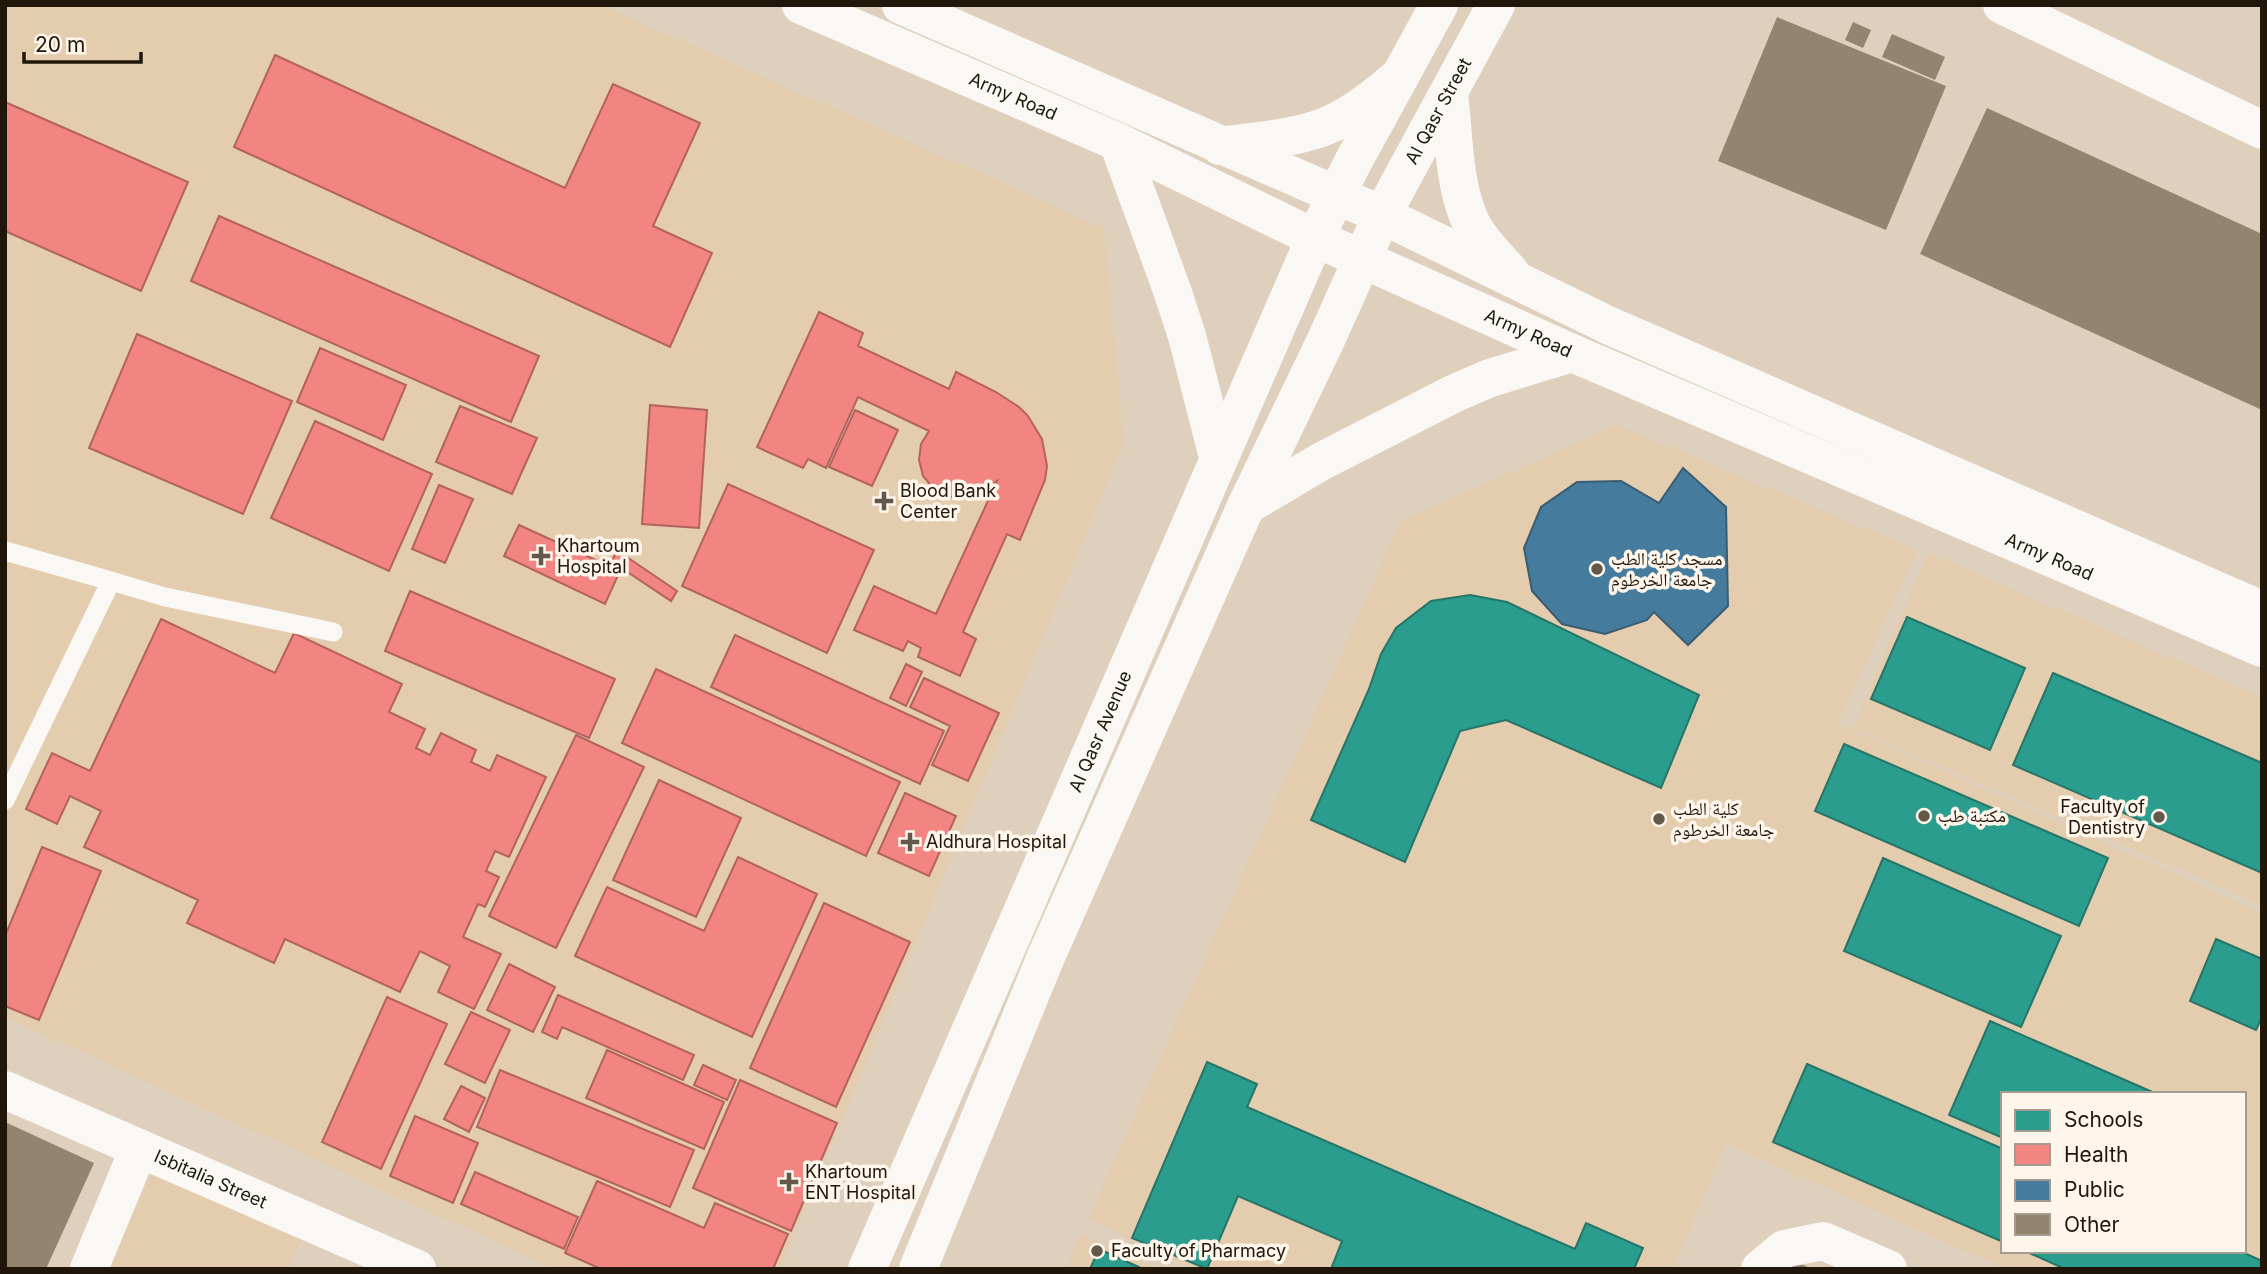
<svg xmlns="http://www.w3.org/2000/svg" width="2267" height="1274" font-family="Inter,'Noto Naskh Arabic',sans-serif">
<rect width="100%" height="100%" fill="#dfd0be"/>
<!-- built -->
<path fill="#e4ccae" fill-rule="evenodd" d="M5 5H601L1104 228 1124 442 780 1269H554L5 1017Z
M1617 425 1917 550 1838 724 2262 913V1269H2005L1726 1143 1673 1269H1193L1088 1219 1401 521ZM2003 1094H2244V1251H2003Z
M1928 553 2262 697V905L1853 728Z
M156 1163 306 1230 288 1269H108Z
M1081 1234 1158 1269H1066Z"/>
<!-- schools -->
<path fill="#2a9d8f" stroke="#277567" stroke-width="2" d="M1470 595 1507 602 1699 695 1661 788 1506 720 1460 731 1405 862 1311 820 1369 689 1381 654 1396 628 1431 601Z
M1907 617 2025 668 1990 750 1871 699Z
M2053 673 2262 763V873L2013 765Z
M1844 744 2108 858 2079 926 1815 811Z
M1883 858 2061 936 2021 1027 1844 951Z
M2216 939 2262 959V1017L2256 1030 2190 1001Z
M1990 1021 2157 1094H2003V1138L1949 1115Z
M1207 1062 1257 1084 1247 1107 1575 1249 1586 1223 1643 1248 1634 1269H1331L1342 1241 1238 1196 1207 1269 1132 1238Z
M1807 1064 2003 1149V1242L1773 1142Z
M1099 1249 1143 1269H1090Z
M2025 1251H2240L2262 1261V1269H2065Z"/>
<!-- health -->
<path fill="#f28482" stroke="#b3635e" stroke-width="2" d="M275 55 565 188 613 84 700 123 653 226 712 253 670 347 234 147Z
M5 102 188 182 141 291 5 231Z
M219 216 539 356 511 422 191 281Z
M819 312 863 333 858 346 949 389 956 372 996 392 1019 407 1028 416 1042 439 1047 466 1045 480 1020 540 1007 534 963 632 976 639 960 676 918 657 921 648 908 641 903 651 854 630 874 586 936 614 997 481 977 495 962 499 946 496 933 488 923 476 919 460 921 444 929 431 858 397 826 468 808 459 803 468 757 447Z
M137 334 292 401 243 514 89 448Z
M320 348 406 385 383 440 297 402Z
M650 405 707 410 699 528 642 524Z
M460 406 537 438 512 494 436 462Z
M855 410 898 430 872 486 829 467Z
M315 421 432 474 389 571 271 518Z
M728 484 874 550 827 653 682 586Z
M439 485 473 499 445 563 412 549Z
M519 525 620 571 605 604 504 556Z
M618 551 677 591 671 601 611 561Z
M410 591 615 679 589 738 385 651Z
M161 619 275 673 294 633 402 684 389 712 425 729 416 748 430 755 441 733 476 750 471 762 490 771 497 755 546 777 509 857 495 851 486 871 499 877 485 907 478 904 463 937 501 954 474 1009 438 992 450 966 420 951 400 992 285 939 274 963 187 923 198 900 84 847 101 811 70 796 57 824 26 809 52 753 90 771Z
M735 635 944 731 920 784 711 687Z
M906 664 922 672 906 706 890 698Z
M656 669 900 782 866 856 622 743Z
M924 678 999 713 968 781 932 765 950 726 910 707Z
M576 735 644 767 556 948 489 916Z
M659 780 741 818 696 917 613 880Z
M905 793 956 816 929 876 878 853Z
M42 847 101 871 39 1020 5 1006V936Z
M738 857 817 894 752 1037 575 956 607 887 704 931Z
M824 903 910 942 836 1107 750 1068Z
M509 964 555 987 533 1032 487 1010Z
M558 995 694 1055 683 1080 562 1027 557 1039 542 1032Z
M387 997 447 1024 381 1169 322 1142Z
M471 1012 510 1030 485 1083 445 1064Z
M607 1050 724 1102 704 1149 586 1098Z
M703 1065 736 1080 727 1100 694 1085Z
M500 1070 694 1150 670 1207 477 1127Z
M740 1080 837 1123 791 1231 693 1188Z
M461 1086 485 1098 469 1132 444 1119Z
M415 1116 478 1143 453 1203 390 1176Z
M475 1172 578 1217 564 1249 461 1204Z
M597 1181 704 1228 715 1203 788 1234 773 1269H601L565 1253Z"/>
<!-- public -->
<path fill="#457b9d" stroke="#3a5d71" stroke-width="2" d="M1683 468 1726 507 1728 606 1688 645 1654 612 1647 620 1605 634 1562 624 1532 591 1524 548 1541 507 1577 482 1621 481 1659 503Z"/>
<!-- building -->
<path fill="#93846d" d="M1777 17 1946 86 1886 230 1718 161Z
M1853 22 1871 30 1863 48 1845 40Z
M1892 34 1945 57 1935 80 1882 57Z
M1987 108 2262 234V410L1920 254Z
M5 1122 94 1163 46 1269H5Z
M1784 1256 1812 1269H1778Z"/>
<g fill="none" stroke-linecap="round" stroke-linejoin="round">
<!-- service -->
<path stroke="#faf8f5" stroke-width="19" d="M5 551 111 581 5 800
M111 581 165 597 333 632"/>
<!-- minor -->
<g stroke="#faf8f5" stroke-width="38">
<path d="M2002 5 2262 130"/>
<path id="s1" d="M5 1090 417 1269"/>
<path d="M89 1269 139 1148"/>
<path d="M1760 1269 1784 1249 1823 1241 1888 1269"/>
</g>
<!-- secondary -->
<g stroke="#faf8f5" stroke-width="38">
<path id="s2" d="M867 1269 1315 238 1353 162 1439 5"/>
<path id="s3" d="M918 1269 1045 959 1246 506 1325 342 1382 215 1496 5"/>
</g>
<!-- trunk -->
<g stroke="#faf8f5" stroke-width="38">
<path id="s4" d="M801 5 1118 142 1315 238 1572 353 2262 648"/>
<path d="M901 5 1382 215 1610 326 2262 610"/>
<path d="M1449 93C1454 133 1453 178 1468 216 1476 237 1495 255 1510 272"/>
<path d="M1118 142 1172 290 1187 336 1218 457"/>
<path d="M1220 146C1254 141 1303 138 1333 123 1358 111 1380 93 1401 75"/>
<path d="M1246 506 1322 461 1455 393 1490 378 1572 353"/>
</g>
</g>
<!-- markers -->
<g fill="#635849" stroke="#fef5eb" stroke-width="2.5">
<path d="M880.5 490.5h7v7h7v7h-7v7h-7v-7h-7v-7h7z"/>
<path d="M537.5 545.5h7v7h7v7h-7v7h-7v-7h-7v-7h7z"/>
<circle cx="1597" cy="569" r="7"/>
<circle cx="1924" cy="816" r="7"/>
<circle cx="2159" cy="817" r="7"/>
<circle cx="1659" cy="819" r="7"/>
<path d="M906.5 831.5h7v7h7v7h-7v7h-7v-7h-7v-7h7z"/>
<path d="M785.5 1171.5h7v7h7v7h-7v7h-7v-7h-7v-7h7z"/>
<circle cx="1097" cy="1251" r="7"/>
</g>
<g text-anchor="middle" stroke-width="7" stroke-linejoin="round" paint-order="stroke">
<!-- street labels -->
<g font-size="18" fill="#20170a" stroke="#fef5eb">
<text dy="6" stroke="none"><textPath href="#s4" startOffset="231">Army Road</textPath></text>
<text dy="6" stroke="none"><textPath href="#s3" startOffset="1270">Al Qasr Street</textPath></text>
<text dy="6" stroke="none"><textPath href="#s4" startOffset="798">Army Road</textPath></text>
<text dy="6" stroke="none"><textPath href="#s4" startOffset="1365">Army Road</textPath></text>
<text dy="6" stroke="none"><textPath href="#s2" startOffset="586">Al Qasr Avenue</textPath></text>
<text dy="6" stroke="none"><textPath href="#s1" startOffset="224">Isbitalia Street</textPath></text>
</g>
<!-- poi labels -->
<g font-size="18" fill="#20170a" stroke="#fef5eb" text-anchor="start">
<text x="900" y="497">Blood Bank<tspan x="900" dy="21">Center</tspan></text>
<text x="557" y="552">Khartoum<tspan x="557" dy="21">Hospital</tspan></text>
<text x="1611" y="565">مسجد كلية الطب<tspan x="1611" dy="21">جامعة الخرطوم</tspan></text>
<text x="2145" y="813" text-anchor="end">Faculty of<tspan x="2145" dy="21">Dentistry</tspan></text>
<text x="1673" y="815">كلية الطب<tspan x="1673" dy="21">جامعة الخرطوم</tspan></text>
<text x="1938" y="822">مكتبة طب</text>
<text x="926" y="848">Aldhura Hospital</text>
<text x="805" y="1178">Khartoum<tspan x="805" dy="21">ENT Hospital</tspan></text>
<text x="1111" y="1257">Faculty of Pharmacy</text>
</g>
</g>
<!-- border -->
<rect width="2267" height="1274" fill="none" stroke="#20170a" stroke-width="14"/>
<!-- legend -->
<rect x="2001" y="1092" width="245" height="161" fill="#fef5eb" stroke="#a59c91" stroke-width="2"/>
<rect x="2015" y="1110" width="35" height="21" fill="#2a9d8f" stroke="#a59c91" stroke-width="2"/>
<text x="2064" y="1127" font-size="21" fill="#20170a">Schools</text>
<rect x="2015" y="1144" width="35" height="21" fill="#f28482" stroke="#a59c91" stroke-width="2"/>
<text x="2064" y="1162" font-size="21" fill="#20170a">Health</text>
<rect x="2015" y="1180" width="35" height="21" fill="#457b9d" stroke="#a59c91" stroke-width="2"/>
<text x="2064" y="1197" font-size="21" fill="#20170a">Public</text>
<rect x="2015" y="1214" width="35" height="21" fill="#93846d" stroke="#a59c91" stroke-width="2"/>
<text x="2064" y="1232" font-size="21" fill="#20170a">Other</text>
<!-- scale -->
<path d="M24 52v10h117v-10" fill="none" stroke="#20170a" stroke-width="3.5"/>
<text x="35" y="52" font-size="21" fill="#20170a" stroke="#fef5eb" stroke-width="5" paint-order="stroke">20 m</text>
</svg>
